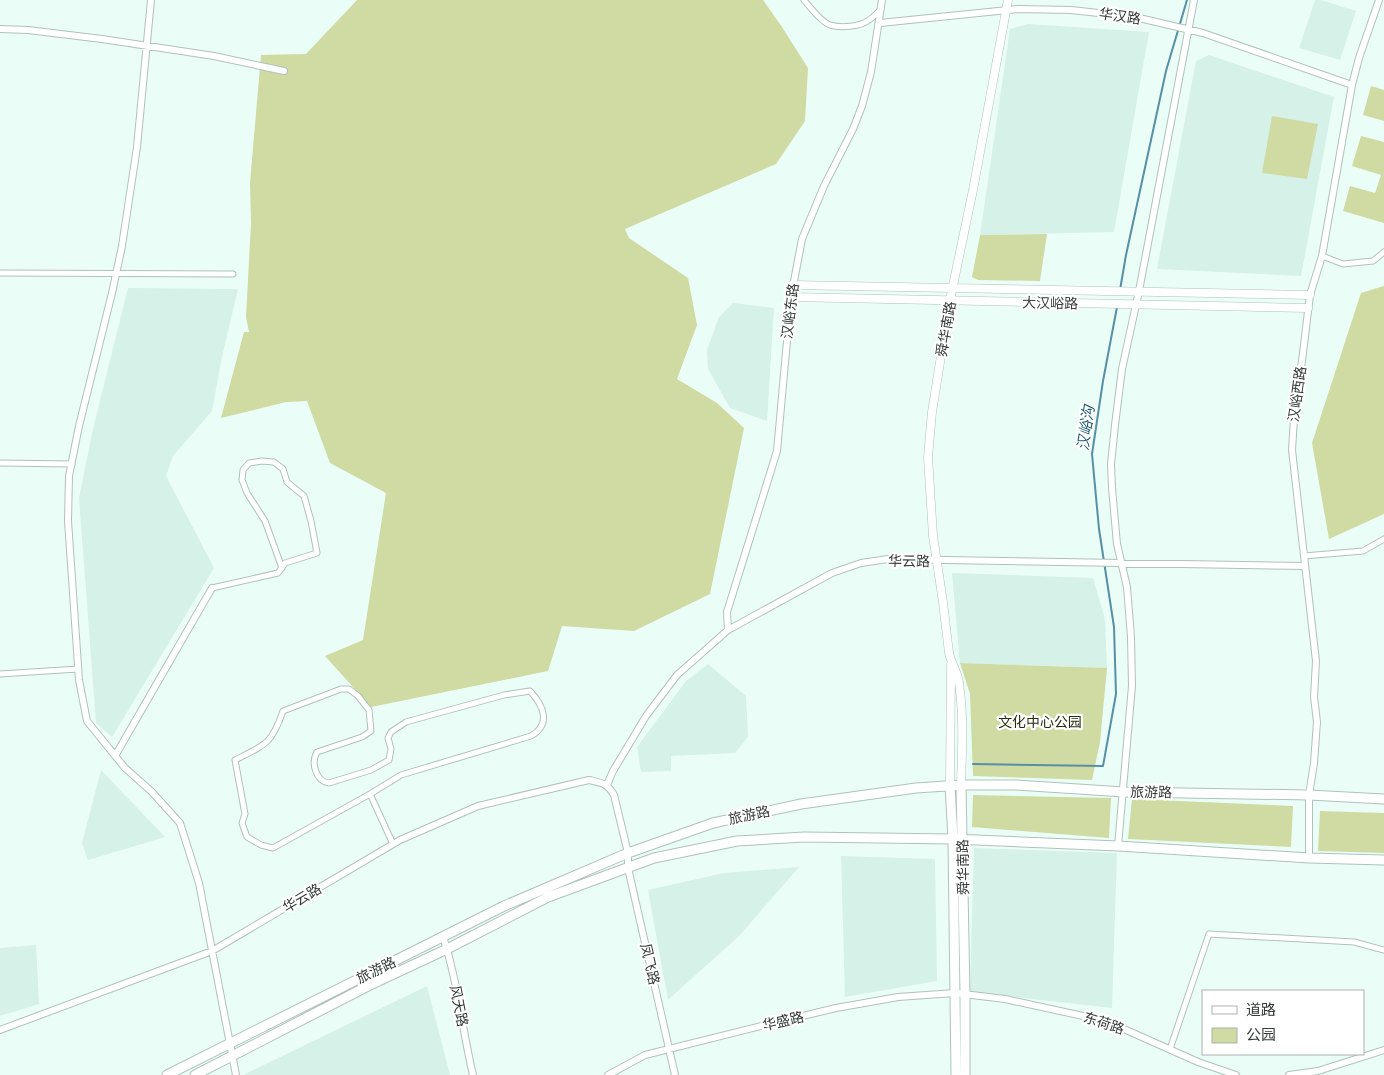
<svg xmlns="http://www.w3.org/2000/svg" width="1384" height="1075" font-family="Helvetica,'Noto Sans SC',sans-serif">
<rect width="100%" height="100%" fill="#eafef7"/>
<!-- built -->
<path fill="#d6f1e7" d="M1315 0H1321L1356 11 1340 60 1299 48Z
M1028 24 1149 32 1114 232 980 235 1010 29Z
M1209 55 1334 97 1301 276 1157 269 1196 61Z
M128 288 238 289 222 357 212 411 173 456 166 476 214 568 112 737 96 723 79 498 93 429Z
M733 303 774 308 767 421 730 408 708 369 707 350 719 317Z
M952 573 1093 578 1105 619 1107 668 960 663Z
M708 664 746 696 748 737 735 753 671 756V771L641 772 637 747 686 681Z
M101 770 165 837 88 860 82 843Z
M974 848 1117 853 1112 1008 970 992Z
M841 856 935 859 937 981 845 997Z
M799 867 739 936 668 1000 648 890 724 873Z
M36 945 39 1004 0 1016V948Z
M427 986 450 1075H245V1074Z"/>
<!-- green -->
<path fill="#cfdba2" d="M357 0H763L782 27 808 68 805 121 776 164 625 229 629 238 688 278 697 325 677 379 717 403 744 428 710 594 634 631 562 626 548 671 371 707 325 656 363 640 386 493 330 463 307 401 286 402 221 418 244 332H249L246 317 251 223 250 183 261 55 306 54Z
M1371 86 1384 90V121L1363 115Z
M1272 116 1318 124 1307 179 1262 173Z
M1361 136 1384 142V223L1343 211 1350 186 1375 193 1381 175 1352 166Z
M1047 234 1040 281 978 280 972 277 980 235Z
M1384 286V514L1329 539 1312 443 1361 293Z
M960 663 1107 668 1100 742 1092 780 973 776 970 694Z
M973 795 1111 798 1109 838 972 827Z
M1132 799 1293 806 1291 847 1128 839Z
M1320 811 1384 813V853L1318 851Z"/>
<g fill="none" stroke-linecap="round" stroke-linejoin="round">
<!-- stream -->
<path stroke="#578fa4" stroke-width="2" d="M1120 290 1126 255 1166 71 1187 0
M973 764 1103 766 1116 694 1114 627 1099 529 1092 454 1103 381 1117 307"/>
<defs>
<path id="minor" d="M804 0C810 7 821 22 830 25 841 28 860 27 869 20 874 17 877 13 881 9
M1322 256 1343 264 1373 261 1384 252
M0 273 233 274
M0 463 72 464
M1304 556 1363 551 1384 539
M212 588 278 573 285 563 317 553 311 521 304 496 287 482 283 469 274 462 262 461 249 463 243 470 242 480 247 493 265 521 282 568
M0 674 78 669
M370 794 273 848 261 845 247 837 242 823 245 814 235 760C265 745 272 744 283 711L341 689H349L358 696 369 710 371 731 362 737 317 752C311 762 315 781 329 783L371 770 389 760 391 749 388 738 391 732 406 722 504 695 530 691C543 705 552 724 531 736L401 775 370 794 393 844
M1170 1049 1209 934 1354 942 1384 950"/>
<path id="tertiary" d="M151 0 137 147 122 246 112 293 79 426 69 476 68 521 79 680 87 721 125 768 151 791 180 823 199 883 236 1075
M880 23 1018 9 1071 10 1135 17 1203 33 1352 85
M0 29 28 30 102 39 214 56 284 71
M728 630 727 612 777 451 791 297 802 239 824 186 853 129 862 106 871 72 882 0
M115 756 212 588
M607 785 613 771 646 716 677 675 728 630 832 573 861 563 888 559 1305 566
M1118 846 1132 686 1131 637 1127 587 1117 544 1112 488 1111 464 1115 425 1122 369 1139 291 1194 0
M1309 858V795L1314 763 1317 722 1314 697 1316 661 1292 450 1295 402 1302 361 1310 295 1322 256 1352 85 1359 58 1379 0
M443 937C458 982 462 1029 473 1075
M0 1030 212 951 400 840 478 806 589 780C602 783 607 783 614 795L628 853V868L675 1075
M608 1075 645 1055 765 1025 836 1008 898 997 955 993 1005 999 1106 1021 1198 1062 1236 1075
M1289 1075 1318 1071 1384 1050"/>
<path id="secondary" d="M792 285 1310 295
M791 297 1308 308
M961 785C962 751 964 717 959 683 958 673 951 663 949 653L943 602 933 536 928 457 932 412 950 300 973 190 1008 0
M950 786 951 665"/>
<path id="primary" d="M961 785 965 994V1075
M950 786 953 839 956 1075
M167 1075 504 906 628 853 713 823 801 804 916 788 961 785H1016L1124 792 1309 795 1384 799
M195 1075 368 986 447 949 548 897 654 858 737 841 804 837 953 839 1118 846 1309 858 1384 860"/>
</defs>
<!-- minor casing -->
<use href="#minor" stroke="#aec2bb" stroke-width="7"/>
<!-- tertiary casing -->
<use href="#tertiary" stroke="#aec2bb" stroke-width="8"/>
<!-- secondary casing -->
<use href="#secondary" stroke="#aec2bb" stroke-width="9"/>
<!-- primary casing -->
<use href="#primary" stroke="#aec2bb" stroke-width="11"/>
<!-- minor -->
<use href="#minor" stroke="#fff" stroke-width="5"/>
<!-- tertiary -->
<use href="#tertiary" stroke="#fff" stroke-width="6"/>
<!-- secondary -->
<use href="#secondary" stroke="#fff" stroke-width="8"/>
<!-- primary -->
<use href="#primary" stroke="#fff" stroke-width="9"/>
</g>
<g text-anchor="middle" stroke-width="4.5" stroke-linejoin="round" paint-order="stroke">
<!-- street labels -->
<g font-size="14" fill="#333a38" stroke="#fff">
<text transform="translate(1120 16) rotate(8)" y="5">华汉路</text>
<text transform="translate(1050 303) rotate(1)" y="5">大汉峪路</text>
<text transform="translate(790 311) rotate(-83)" y="5">汉峪东路</text>
<text transform="translate(946 329) rotate(-80)" y="5">舜华南路</text>
<text transform="translate(1297 394) rotate(-82)" y="5">汉峪西路</text>
<text transform="translate(909 561) rotate(1)" y="5">华云路</text>
<text transform="translate(1151 792) rotate(1)" y="5">旅游路</text>
<text transform="translate(749 815) rotate(-12)" y="5">旅游路</text>
<text transform="translate(963 867) rotate(-91)" y="5">舜华南路</text>
<text transform="translate(302 898) rotate(-31)" y="5">华云路</text>
<text transform="translate(650 964) rotate(77)" y="5">凤飞路</text>
<text transform="translate(376 970) rotate(-26)" y="5">旅游路</text>
<text transform="translate(459 1006) rotate(79)" y="5">风天路</text>
<text transform="translate(783 1021) rotate(-13)" y="5">华盛路</text>
<text transform="translate(1104 1023) rotate(18)" y="5">东荷路</text>
</g>
<!-- park labels -->
<g font-size="14" fill="#282c0f" stroke="#fff">
<text x="1040" y="727">文化中心公园</text>
</g>
<!-- water labels -->
<g font-size="15" font-style="italic" fill="#1b596f" stroke="#fff">
<text transform="translate(1086 428) rotate(-82)" y="5">汉峪沟</text>
</g>
</g>
<!-- legend -->
<rect x="1202" y="990" width="162" height="65" fill="#ffffff" stroke="#adb0af"/>
<rect x="1212" y="1006" width="25" height="8" fill="#ffffff" stroke="#adb0af"/>
<text x="1246" y="1015" font-size="15" fill="#333a38">道路</text>
<rect x="1212" y="1028" width="25" height="15" fill="#cfdba2" stroke="#adb0af"/>
<text x="1246" y="1040" font-size="15" fill="#333a38">公园</text>
</svg>
